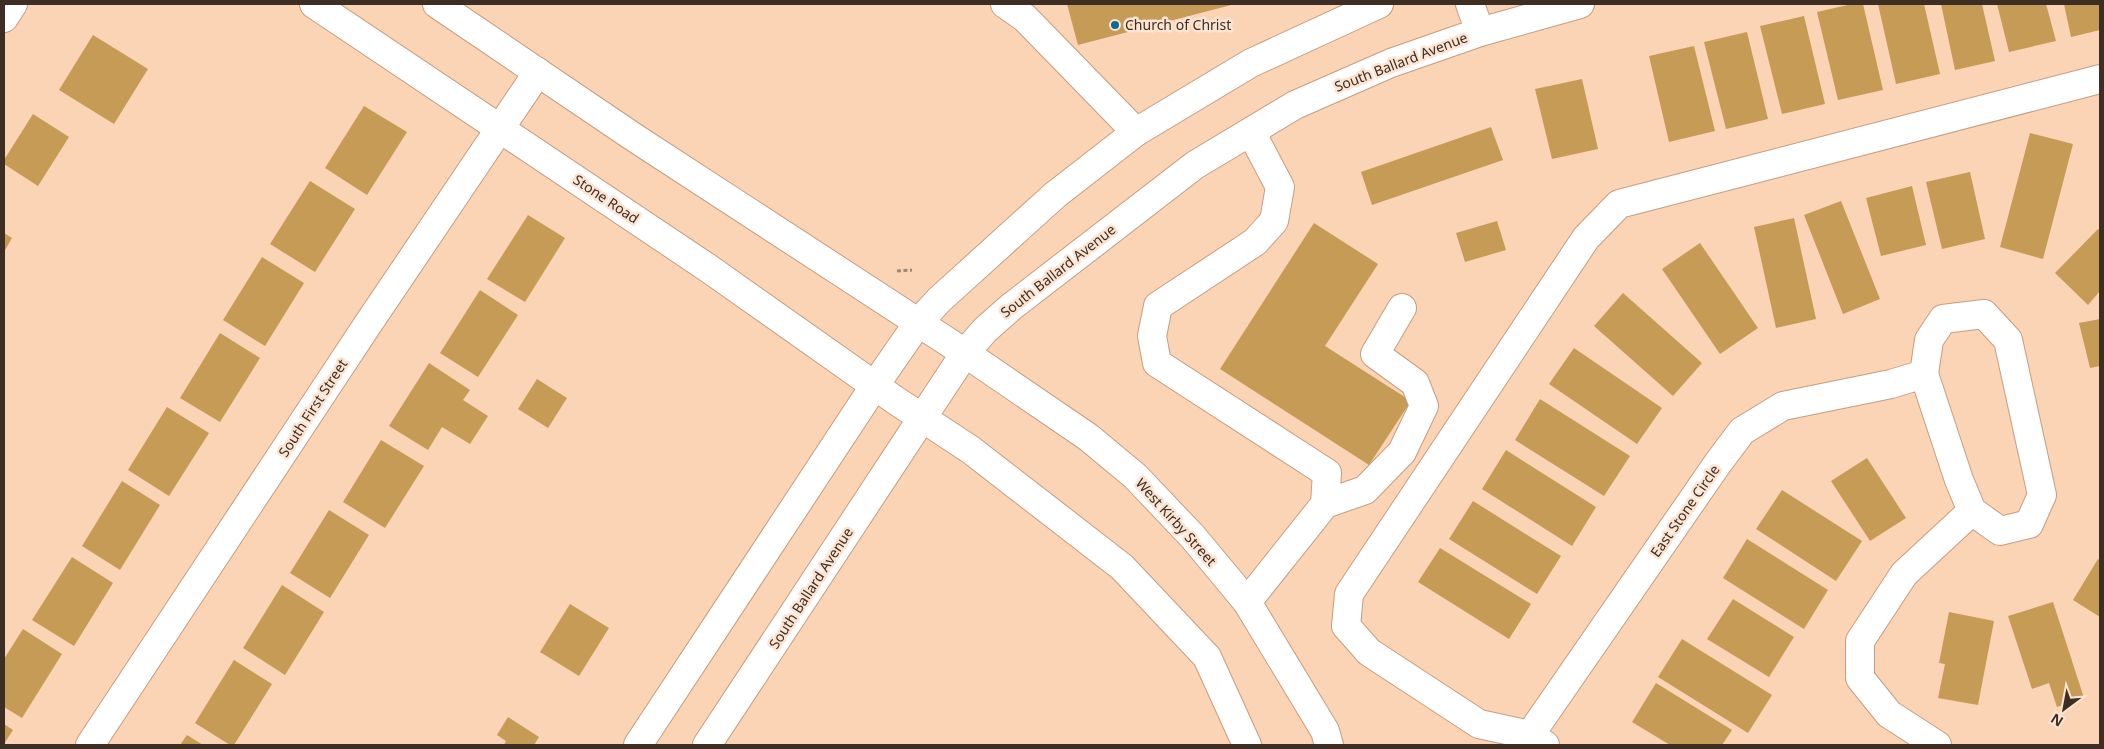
<svg xmlns="http://www.w3.org/2000/svg" width="2104" height="749" font-family="'Noto Sans',sans-serif">
<rect width="100%" height="100%" fill="#fbd3b5"/>
<!-- building -->
<path fill="#c69b55" d="M1067 4H1235L1078 45Z
M1852 4H1863L1883 90 1838 100 1817 12Z
M1878 4H1924L1940 74 1896 84Z
M1941 4H1982L1995 61 1955 70Z
M1997 4H2046L2056 41 2009 52Z
M2064 4H2100V30L2071 37Z
M1804 16 1825 104 1782 114 1760 26Z
M1747 32 1768 119 1726 129 1704 42Z
M93 35 148 69 114 124 59 90Z
M1694 46 1715 131 1669 142 1649 56Z
M1582 79 1598 149 1552 159 1535 89Z
M364 106 407 132 367 195 325 168Z
M33 114 69 137 38 186 4 164V160Z
M1491 127 1503 160 1372 205 1361 172Z
M2030 133 2073 144 2043 259 2000 247Z
M1970 172 1985 239 1942 249 1926 182Z
M310 181 355 209 315 272 270 244Z
M1912 186 1926 245 1881 256 1866 198Z
M1841 201 1880 299 1843 314 1804 215Z
M528 215 565 238 525 302 487 279Z
M1794 218 1816 319 1776 328 1754 227Z
M1497 221 1506 250 1465 262 1456 233Z
M1314 223 1378 264 1325 346 1411 401 1369 465 1220 369Z
M2098 229 2100 231V291L2088 305 2055 273Z
M4 233 12 238 4 252Z
M1700 243 1758 328 1720 354 1662 269Z
M262 257 304 283 265 346 223 320Z
M480 290 518 315 478 377 440 353Z
M1623 293 1702 363 1673 396 1594 326Z
M2100 319V366L2090 368 2079 323Z
M220 333 260 358 220 422 180 398Z
M1574 348 1662 408 1637 444 1549 384Z
M429 363 470 390 463 400 488 416 470 444 442 427 428 450 389 426Z
M537 379 567 398 548 428 518 409Z
M1540 399 1630 456 1604 496 1515 440Z
M167 407 209 433 169 496 128 470Z
M381 440 424 466 385 528 343 502Z
M1506 450 1596 507 1572 546 1482 489Z
M1867 458 1906 518 1870 541 1831 481Z
M122 481 160 505 120 570 82 546Z
M1782 490 1862 541 1836 581 1756 529Z
M1473 501 1561 556 1537 594 1449 539Z
M329 510 369 535 330 598 290 573Z
M1747 539 1828 590 1804 629 1723 578Z
M1440 548 1531 604 1509 639 1418 582Z
M72 557 113 583 74 646 32 620Z
M2098 559 2100 561V617L2073 600Z
M282 585 324 612 285 675 243 648Z
M1733 599 1794 637 1769 677 1707 639Z
M2053 602 2084 698 2057 707 2049 683 2032 689 2008 616Z
M570 604 609 628 579 676 540 652Z
M1949 612 1994 621 1978 705 1938 698 1945 664 1939 663Z
M23 629 62 654 22 718 4 707V659Z
M1682 639 1772 695 1748 733 1658 677Z
M234 660 272 684 234 745H230L195 723Z
M1656 683 1732 730 1722 745H1670L1632 722Z
M508 717 539 737 534 745H504L506 741 497 735Z
M4 724 13 730 4 744Z
M187 735 203 745H180Z"/>
<g fill="none" stroke-linecap="round" stroke-linejoin="round">
<defs>
<path id="minor" d="M1005 4 1025 18 1136 132
M1470 4 1480 32
M4 18 13 4
M1984 314 2008 340 2042 495 2029 524 2000 531 1972 511 1959 480 1924 374 1929 340 1943 319Z
M1325 504 1365 490 1402 452 1424 406 1415 383 1375 354 1402 308
M1247 602 1325 504 1327 473 1157 363 1152 336 1158 306 1255 242 1274 221 1280 187 1251 132
M1530 735 1479 724 1369 652 1346 626 1349 594 1586 238 1619 204 2100 79
M90 745 366 327 538 72
M1545 745 1530 735 1718 463 1742 431 1783 406 1891 384 1924 374
M1937 745 1889 714 1860 678V641L1904 574 1972 511"/>
<path id="major" d="M314 4 708 268 895 400 971 450 1122 567 1207 657 1247 745
M437 4 635 138 965 353 1088 437 1135 476 1193 537 1247 602 1325 731 1329 745
M638 745 875 385 918 323 939 300 1055 195 1136 132 1251 63 1379 4
M707 745 965 353 985 330 1011 307 1195 165 1295 105 1391 63 1480 32 1580 4"/>
</defs>
<!-- minor casing -->
<use href="#minor" stroke="#c49e82" stroke-width="30"/>
<!-- major casing -->
<use href="#major" stroke="#c49e82" stroke-width="30"/>
<!-- path -->
<path stroke="#a38671" stroke-width="3" stroke-dasharray="4 2.5" stroke-linecap="butt" d="M897 271 912 270"/>
<!-- minor -->
<use href="#minor" stroke="#fff" stroke-width="28"/>
<!-- major -->
<use href="#major" stroke="#fff" stroke-width="28"/>
</g>
<!-- markers -->
<circle fill="#0a6b99" stroke="#fce4d2" stroke-width="2" cx="1115" cy="25" r="5"/>
<g text-anchor="middle" stroke-width="5" stroke-linejoin="round" paint-order="stroke">
<!-- poi labels -->
<g font-size="14" fill="#3d2d22" stroke="#fce4d2" text-anchor="start">
<text x="1125" y="30">Church of Christ</text>
</g>
<!-- street labels -->
<g font-size="14" fill="#3d2d22" stroke="#fce4d2">
<text transform="translate(1401 62) rotate(-21)" y="5">South Ballard Avenue</text>
<text transform="translate(606 199) rotate(34)" y="5">Stone Road</text>
<text transform="translate(1058 271) rotate(-38)" y="5">South Ballard Avenue</text>
<text transform="translate(313 408) rotate(-57)" y="5">South First Street</text>
<text transform="translate(1685 511) rotate(-55)" y="5">East Stone Circle</text>
<text transform="translate(1176 522) rotate(48)" y="5">West Kirby Street</text>
<text transform="translate(811 588) rotate(-57)" y="5">South Ballard Avenue</text>
</g>
</g>
<!-- border -->
<rect width="2104" height="749" fill="none" stroke="#3d2d22" stroke-width="10"/>
<!-- north arrow -->
<g transform="translate(2064 709) rotate(212)" stroke="#fce4d2" stroke-width="4" paint-order="stroke">
<path d="M0-4L9 19L0 12L-9 19Z" fill="#3d2d22"/>
<text y="-8" font-size="14" font-weight="bold" text-anchor="middle" fill="#3d2d22">N</text>
</g>
</svg>
